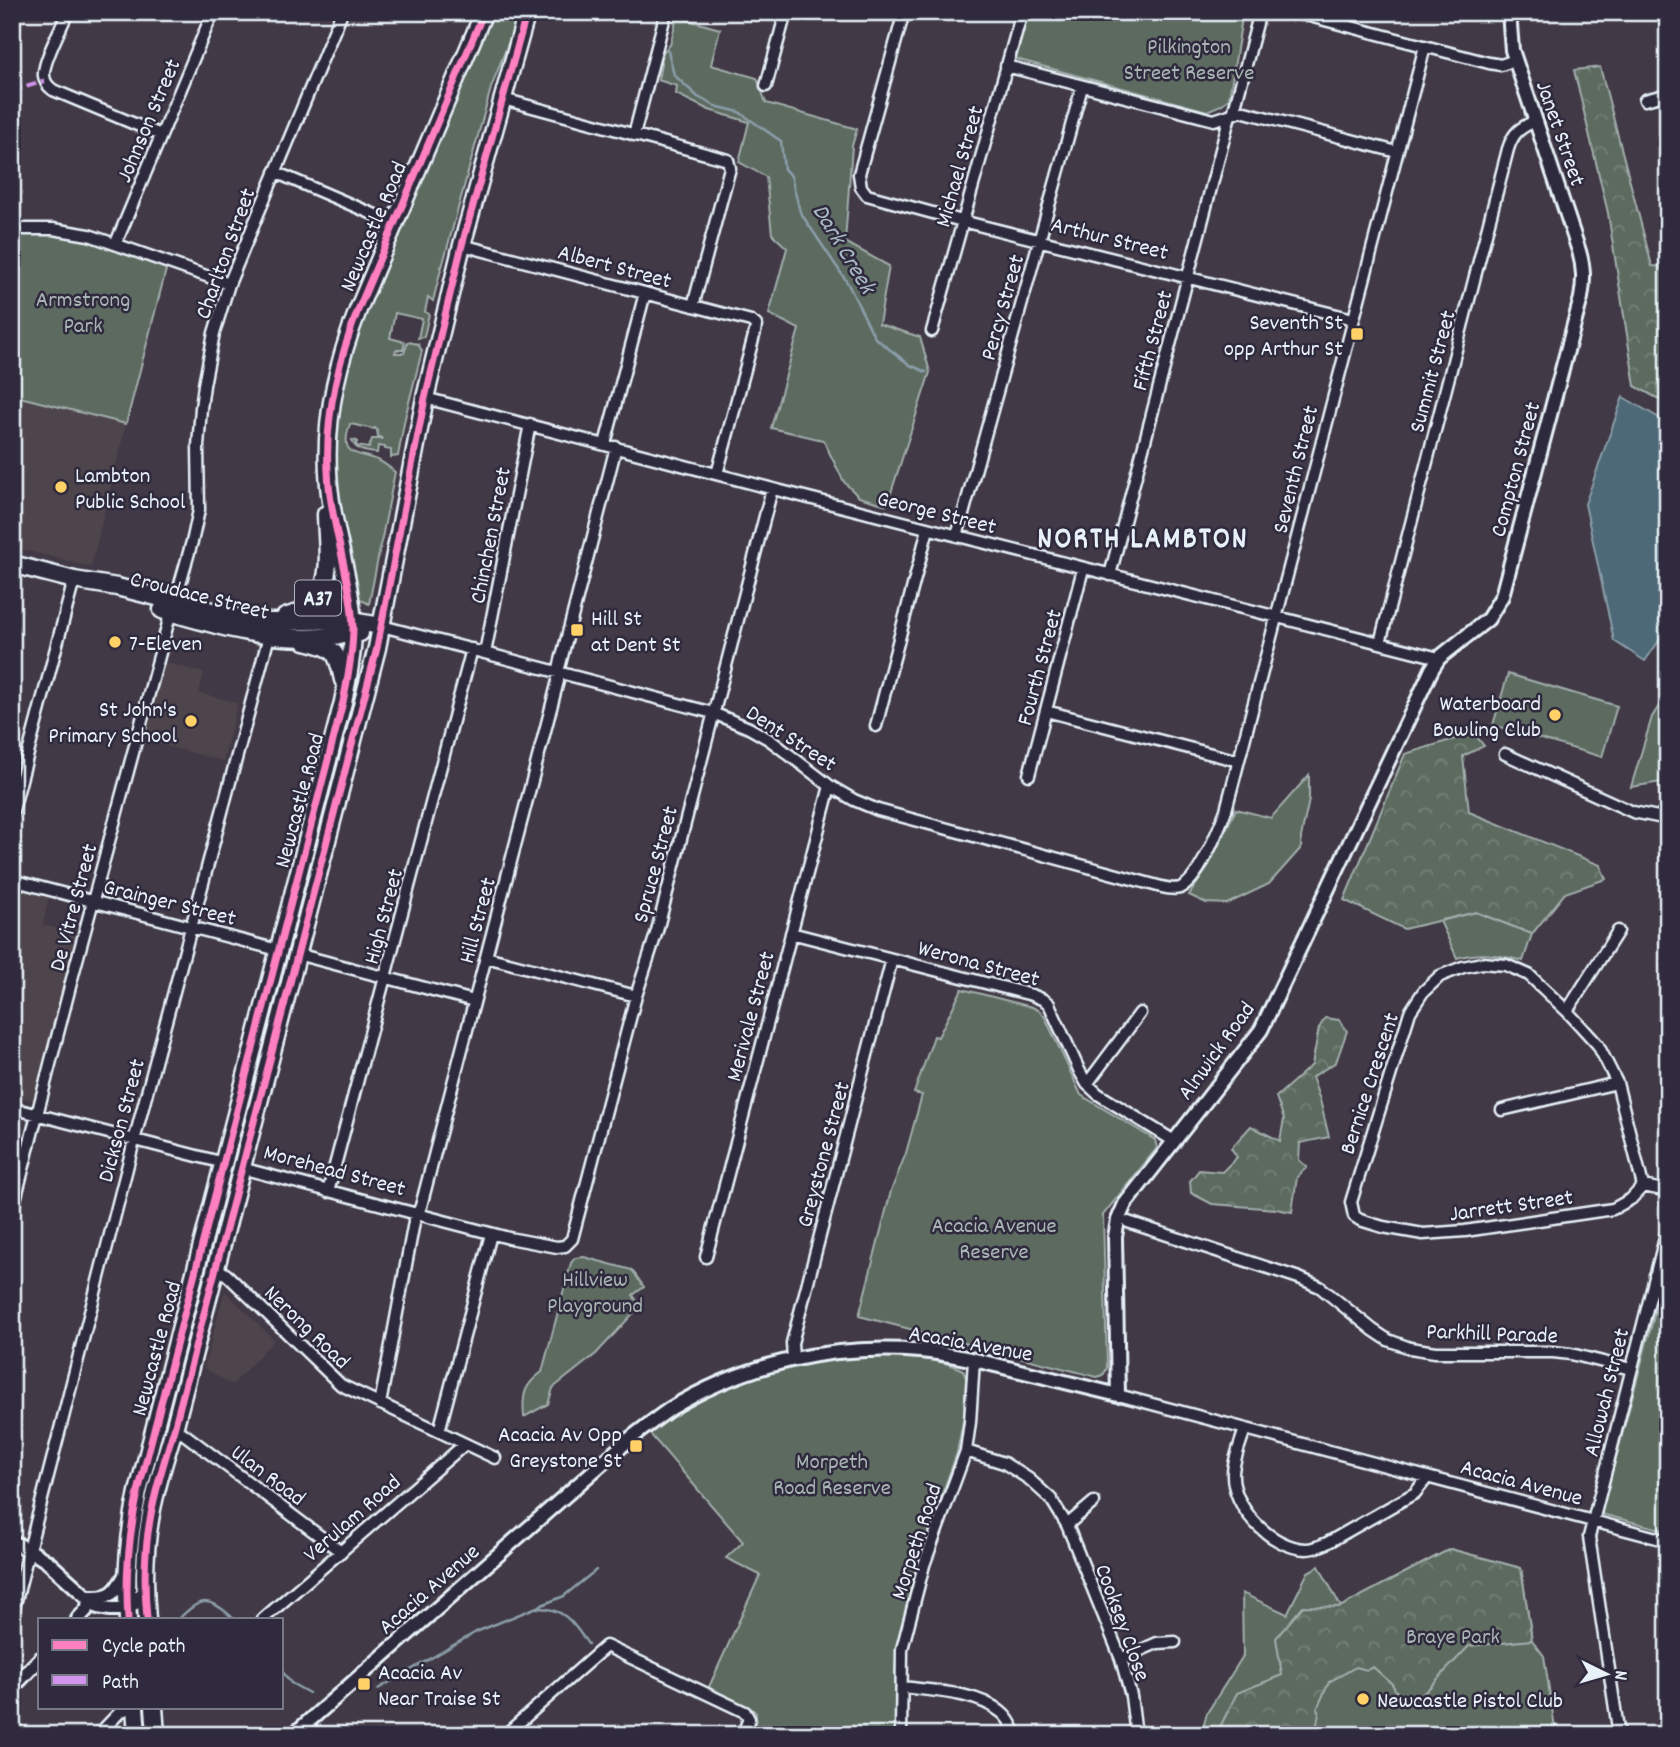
<svg xmlns="http://www.w3.org/2000/svg" width="1680" height="1747" font-family="Dekko,sans-serif">
<defs>
<pattern id="forest-crowns" width="20" height="18" patternUnits="userSpaceOnUse" patternTransform="scale(1.75)"><rect width="20" height="18" fill="#5d6b60"/><path d="M2 6a3 3 0 1 1 6 0M12 15a3 3 0 1 1 6 0" fill="none" stroke="#748178"/></pattern>
</defs>
<rect width="100%" height="100%" fill="#413945"/>
<filter id="ink" filterUnits="userSpaceOnUse"><feTurbulence type="fractalNoise" baseFrequency=".0143" numOctaves="2"/><feDisplacementMap in="SourceGraphic" scale="14" xChannelSelector="R" yChannelSelector="G"/><feConvolveMatrix kernelMatrix="1 2 1 2 8 2 1 2 1" color-interpolation-filters="sRGB"/></filter>
<g filter="url(#ink)">
<!-- built -->
<path fill="#4e444b" d="M12 395 126 424 91 567 12 547Z
M163 662 204 673 199 693 238 703 223 761 143 740Z
M12 886 49 895 43 925 79 934 35 1101 12 1095Z
M224 1292 227 1293 274 1340 232 1385 204 1368Z"/>
<!-- green -->
<path fill="#5d6b60" stroke="#a2aeac" stroke-width="2" d="M490 12H520L491 88 442 267H440L441 269 433 301 428 297 425 312 429 314 424 337 418 338 422 319 395 313 390 338 405 342 403 350H396L395 353H404L408 342 418 344 422 351 405 418 398 456 391 457V450L385 449V447L378 446 377 453C366 452 355 451 352 440L357 441 356 446 369 448 372 439H382V438L378 437 377 430 375 428 374 429 350 424C340 454 352 452 375 459 382 461 389 467 395 472L369 604 357 598 341 522 336 482V453L341 392 358 329Z
M1029 12H1243L1229 99 1221 105 1207 111 1016 59Z
M677 17 720 29 711 65 757 78 766 103 857 129 852 146 845 242 889 266 879 324 920 337 930 372 887 505 859 497 844 482 823 440 771 428 799 329 769 314 787 248 772 234 766 177 739 162 749 122 709 110 676 94 677 86 658 80 663 52 670 45Z
M47 233C89 237 128 252 167 266L126 424 12 395V234Z
M1508 674 1617 706 1602 757 1493 725Z
M1668 692V781L1631 787 1652 717Z
M1309 775V800L1301 837V848L1269 884 1227 904 1206 903 1189 895 1207 869 1236 809 1271 818Z
M1476 912 1532 934 1523 961C1498 955 1482 951 1457 958L1440 921Z
M962 989 1032 1007 1040 1011 1045 1017 1081 1095 1155 1140 1157 1148 1103 1215 1107 1367C1106 1373 1103 1376 1097 1377L859 1316 891 1191 906 1153 922 1095 914 1093 934 1036 938 1037Z
M584 1257 632 1270 644 1287 633 1295 640 1306 596 1354 553 1388 548 1404 524 1417C522 1395 524 1385 542 1372L571 1263 575 1258Z
M1663 1282 1668 1283V1531L1601 1514Z
M858 1356C886 1357 939 1356 963 1370L966 1378 964 1416 957 1453 918 1561 898 1642 895 1672 897 1735H748L756 1718V1713L752 1709 708 1689 760 1575 726 1558 743 1542 650 1434C658 1428 666 1420 675 1415 731 1381 794 1363 858 1356Z
M1450 1549 1521 1568 1532 1640 1544 1656 1556 1735H1201L1207 1713 1243 1656 1242 1593 1287 1614 1308 1572 1319 1566 1341 1607Z"/>
<!-- forest -->
<path fill="url(#forest-crowns)" stroke="#a2aeac" stroke-width="2" d="M1600 67 1652 266 1668 267V404L1635 386 1608 213 1574 70Z
M1474 733 1484 746 1463 756 1469 812 1600 865 1606 879 1565 893 1532 934 1476 912 1404 929 1344 900 1405 754Z
M1325 1018 1339 1020 1347 1031 1336 1062 1312 1077 1320 1100 1329 1137 1300 1143 1299 1160 1307 1167 1297 1177 1292 1212 1276 1209 1212 1204 1191 1193 1190 1181 1199 1170 1222 1172 1237 1157 1231 1148 1251 1126 1280 1141 1284 1119 1276 1097 1312 1065 1319 1028Z
M1450 1549 1521 1568 1532 1640 1469 1646 1412 1706 1396 1691 1392 1684 1373 1667 1367 1670 1356 1667 1329 1682 1317 1709 1319 1713 1315 1735H1216L1237 1693 1282 1675 1276 1638 1303 1606 1340 1607Z"/>
<!-- water -->
<path fill="#4d6776" stroke="#8b9eaa" stroke-width="2" d="M1623 397 1668 423V628L1645 661 1614 641 1585 504Z"/>
<g fill="none" stroke-linecap="round" stroke-linejoin="round">
<!-- stream -->
<path stroke="#8b9eaa" stroke-width="2.5" d="M668 51 674 75 698 97 715 106 739 112 781 141 784 169 791 176 800 212 847 282 875 338 910 365 926 372
M537 1608C565 1608 573 1623 588 1644
M179 1619C201 1596 210 1597 234 1619
M282 1671 291 1683 309 1693
M378 1689 476 1632 564 1596 596 1570
M121 1735V1733"/>
<defs>
<path id="minor" d="M68 12C62 26 42 63 44 76 45 83 48 86 53 90L161 135
M904 12 859 174 861 187 867 195 962 221 1353 319
M1294 12 1489 63 1501 65 1515 60
M1006 66 1214 120 1241 111 1397 152
M766 86 786 12
M503 99 728 160 730 168 693 306
M1645 100 1668 94
M1233 114 1260 12
M634 135 666 12
M275 172 394 223
M12 229H53L89 235 229 284
M116 243 213 12
M462 245 751 321 756 325 755 332 717 474
M932 331 1022 12
M425 398 781 491 1439 658
M605 444 645 293
M957 536 1082 87
M1110 575 1230 115
M175 602 193 538 199 510 198 446 201 408 204 385 214 333 229 284 342 12
M382 626 713 713 749 728 770 740 830 786 854 800 878 810 1158 886C1165 888 1173 890 1180 888 1199 881 1219 828 1226 810L1425 46
M1380 643 1508 149C1513 133 1520 127 1536 121
M485 653 530 424
M1046 711 1231 759H1239
M876 726 928 529
M1505 754 1633 812 1668 819
M1029 775 1083 569
M12 814 74 580
M12 880 278 950
M791 933 1032 995 1044 1000 1049 1004 1080 1072 1087 1084 1098 1094 1174 1141
M297 954 474 1001
M486 957 636 996
M1567 1011 1618 931
M1087 1084 1140 1013
M12 1108 224 1163
M1502 1110 1617 1083
M241 1168 509 1238 557 1247 565 1246 572 1239 636 996 657 931 772 489
M1643 1186 1617 1083 1598 1045 1567 1011 1529 975 1506 965 1482 963 1463 967 1440 976 1423 992 1410 1012 1351 1202 1354 1216 1360 1220 1383 1227 1423 1234 1465 1231 1613 1209 1631 1199 1643 1186 1668 1191
M328 1192 472 649
M12 1212 73 975 171 612
M1128 1222 1299 1278 1320 1287 1373 1330 1388 1340 1410 1348 1435 1352H1553L1571 1354 1631 1369
M706 1257 830 786
M215 1267 227 1275 341 1385 495 1458
M1655 1275 1668 1278
M793 1359 792 1343 892 959
M1118 1395 1668 1541
M380 1404 414 1222 421 1206 558 681V672L616 447
M174 1429 184 1434 341 1552
M1245 1429C1241 1442 1234 1458 1233 1472 1231 1507 1271 1548 1306 1549 1314 1549 1320 1546 1327 1543L1415 1493 1427 1478
M439 1431 491 1234
M966 1451 1004 1463 1029 1479 1051 1499 1067 1525 1121 1659 1131 1696 1136 1735
M1067 1525 1094 1502
M12 1616 134 1141 269 636
M263 1619 465 1444
M1121 1659 1157 1643 1175 1642
M902 1687C933 1691 977 1692 1001 1712 1008 1717 1013 1727 1016 1735
M98 1735 120 1712 131 1707
M505 1735 606 1646 745 1712 749 1719 742 1735
M901 1735 902 1649 924 1565 966 1451 970 1422 974 1360
M1619 1735 1589 1537 1668 1226"/>
<path id="tertiary" d="M12 1542 29 1550 48 1562 98 1607 111 1609H128L134 1604 145 1589
M89 1597C112 1598 115 1593 126 1574
M78 1619 88 1608 89 1597
M12 1688 40 1659
M293 1735 631 1438C644 1428 657 1418 670 1409 745 1363 832 1344 920 1351 954 1354 987 1363 1020 1371 1053 1379 1085 1387 1118 1395L1115 1237 1118 1220 1125 1204 1261 1030 1432 669 1439 658 1488 619 1502 596 1581 298C1584 281 1584 268 1579 251L1512 50 1509 12"/>
<path id="trunk" d="M12 564 74 580 117 587 244 619 270 622 344 620 382 626
M162 610C202 621 243 634 284 637 309 639 335 636 360 633
M285 617C339 602 327 559 326 514
M305 641C335 648 337 650 343 680
M128 1619C125 1576 129 1534 138 1492L343 702C348 678 353 653 353 628 351 575 330 524 328 471 325 415 338 361 358 310L484 12
M147 1619C144 1586 144 1553 150 1520 155 1489 165 1459 174 1429L377 648 425 398 462 245 527 12
M135 1707 137 1735
M154 1707 156 1735"/>
</defs>
<!-- minor casing -->
<use href="#minor" stroke="#e8f1f8" stroke-width="15"/>
<!-- tertiary casing -->
<use href="#tertiary" stroke="#e8f1f8" stroke-width="18"/>
<!-- trunk casing -->
<use href="#trunk" stroke="#e8f1f8" stroke-width="21"/>
<!-- minor -->
<use href="#minor" stroke="#2f2a3d" stroke-width="10"/>
<!-- tertiary -->
<use href="#tertiary" stroke="#2f2a3d" stroke-width="12"/>
<!-- trunk -->
<use href="#trunk" stroke="#2f2a3d" stroke-width="16"/>
<!-- quiet -->
<path stroke="#d193ec" stroke-width="5" stroke-dasharray="10 5" stroke-linecap="butt" d="M12 90 45 81"/>
<defs>
<path id="cycleway" d="M128 1619C125 1576 129 1534 138 1492L343 702C348 678 353 653 353 628 351 575 330 524 328 471 325 415 338 361 358 310L484 12
M147 1619C144 1586 144 1553 150 1520 155 1489 165 1459 174 1429L377 648 425 398 462 245 527 12"/>
</defs>
<!-- cycleway casing -->
<use href="#cycleway" stroke="#2f2a3d" stroke-width="11"/>
<!-- cycleway -->
<use href="#cycleway" stroke="#ff80c0" stroke-width="7"/>
</g>
</g>
<!-- markers -->
<g fill="#ffd166" stroke="#2f2a3d" stroke-width="2.5">
<rect x="1350" y="327" width="14" height="14" rx="3.5"/>
<circle cx="61" cy="487" r="7"/>
<rect x="570" y="623" width="14" height="14" rx="3.5"/>
<circle cx="115" cy="642" r="7"/>
<circle cx="1555" cy="715" r="7"/>
<circle cx="191" cy="721" r="7"/>
<rect x="629" y="1439" width="14" height="14" rx="3.5"/>
<rect x="357" y="1677" width="14" height="14" rx="3.5"/>
<circle cx="1363" cy="1699" r="7"/>
</g>
<g text-anchor="middle" stroke-width="5" stroke-linejoin="round" paint-order="stroke">
<!-- shield labels -->
<rect fill="#2f2a3d" stroke="#b0b5c0" stroke-width="2" x="295" y="580.5" width="46" height="35" rx="5"/>
<g font-size="21" font-weight="bold" fill="#e8f1f8">
<text x="318" y="605">A37</text>
</g>
<!-- park labels -->
<g font-size="23" fill="#a9b5b4" stroke="#2f2a3d">
<text x="1189" y="53">Pilkington<tspan x="1189" dy="26">Street Reserve</tspan></text>
<text x="83" y="306">Armstrong<tspan x="83" dy="26">Park</tspan></text>
<text x="994" y="1232">Acacia Avenue<tspan x="994" dy="26">Reserve</tspan></text>
<text x="595" y="1286">Hillview<tspan x="595" dy="26">Playground</tspan></text>
<text x="832" y="1468">Morpeth<tspan x="832" dy="26">Road Reserve</tspan></text>
<text x="1453" y="1643">Braye Park</text>
</g>
<!-- street labels -->
<g font-size="23" fill="#e8f1f8" stroke="#2f2a3d">
<text transform="translate(147 120) rotate(-67)" y="8">Johnson Street</text>
<text transform="translate(1562 133) rotate(71)" y="8">Janet Street</text>
<text transform="translate(958 166) rotate(-74)" y="8">Michael Street</text>
<text transform="translate(372 226) rotate(-67)" y="8">Newcastle Road</text>
<text transform="translate(1110 237) rotate(14)" y="8">Arthur Street</text>
<text transform="translate(224 253) rotate(-70)" y="8">Charlton Street</text>
<text transform="translate(615 265) rotate(15)" y="8">Albert Street</text>
<text transform="translate(1001 307) rotate(-74)" y="8">Percy Street</text>
<text transform="translate(1151 340) rotate(-75)" y="8">Fifth Street</text>
<text transform="translate(1431 371) rotate(-75)" y="8">Summit Street</text>
<text transform="translate(1294 469) rotate(-76)" y="8">Seventh Street</text>
<text transform="translate(1514 469) rotate(-75)" y="8">Compton Street</text>
<text transform="translate(937 511) rotate(14)" y="8">George Street</text>
<text transform="translate(489 535) rotate(-79)" y="8">Chinchen Street</text>
<text transform="translate(200 594) rotate(14)" y="8">Croudace Street</text>
<text transform="translate(1038 667) rotate(-75)" y="8">Fourth Street</text>
<text transform="translate(792 737) rotate(33)" y="8">Dent Street</text>
<text transform="translate(298 800) rotate(-75)" y="8">Newcastle Road</text>
<text transform="translate(654 864) rotate(-75)" y="8">Spruce Street</text>
<text transform="translate(170 901) rotate(14)" y="8">Grainger Street</text>
<text transform="translate(72 907) rotate(-75)" y="8">De Vitre Street</text>
<text transform="translate(382 916) rotate(-75)" y="8">High Street</text>
<text transform="translate(476 920) rotate(-75)" y="8">Hill Street</text>
<text transform="translate(979 962) rotate(15)" y="8">Werona Street</text>
<text transform="translate(749 1016) rotate(-75)" y="8">Merivale Street</text>
<text transform="translate(1215 1050) rotate(-54)" y="8">Alnwick Road</text>
<text transform="translate(1368 1083) rotate(-72)" y="8">Bernice Crescent</text>
<text transform="translate(120 1120) rotate(-75)" y="8">Dickson Street</text>
<text transform="translate(822 1154) rotate(-75)" y="8">Greystone Street</text>
<text transform="translate(335 1169) rotate(15)" y="8">Morehead Street</text>
<text transform="translate(1511 1204) rotate(-8)" y="8">Jarrett Street</text>
<text transform="translate(308 1326) rotate(44)" y="8">Nerong Road</text>
<text transform="translate(1492 1332) rotate(2)" y="8">Parkhill Parade</text>
<text transform="translate(971 1342) rotate(10)" y="8">Acacia Avenue</text>
<text transform="translate(155 1348) rotate(-75)" y="8">Newcastle Road</text>
<text transform="translate(1605 1392) rotate(-76)" y="8">Allowah Street</text>
<text transform="translate(269 1474) rotate(37)" y="8">Ulan Road</text>
<text transform="translate(1522 1481) rotate(15)" y="8">Acacia Avenue</text>
<text transform="translate(351 1517) rotate(-41)" y="8">Verulam Road</text>
<text transform="translate(915 1541) rotate(-72)" y="8">Morpeth Road</text>
<text transform="translate(428 1588) rotate(-41)" y="8">Acacia Avenue</text>
<text transform="translate(1124 1622) rotate(70)" y="8">Cooksey Close</text>
</g>
<!-- poi labels -->
<g font-size="23" fill="#e8f1f8" stroke="#2f2a3d" text-anchor="start">
<text x="1343" y="329" text-anchor="end">Seventh St<tspan x="1343" dy="26">opp Arthur St</tspan></text>
<text x="75" y="482">Lambton<tspan x="75" dy="26">Public School</tspan></text>
<text x="591" y="625">Hill St<tspan x="591" dy="26">at Dent St</tspan></text>
<text x="129" y="650">7-Eleven</text>
<text x="1541" y="710" text-anchor="end">Waterboard<tspan x="1541" dy="26">Bowling Club</tspan></text>
<text x="177" y="716" text-anchor="end">St John's<tspan x="177" dy="26">Primary School</tspan></text>
<text x="622" y="1441" text-anchor="end">Acacia Av Opp<tspan x="622" dy="26">Greystone St</tspan></text>
<text x="378" y="1679">Acacia Av<tspan x="378" dy="26">Near Traise St</tspan></text>
<text x="1377" y="1707">Newcastle Pistol Club</text>
</g>
<!-- water labels -->
<g font-size="24" font-style="italic" fill="#aabac4" stroke="#2f2a3d">
<text transform="translate(845 248) rotate(59)" y="8">Dark Creek</text>
</g>
<!-- district labels -->
<g font-size="30" font-weight="bold" letter-spacing="2" fill="#e8f1f8" stroke="#2f2a3d">
<text x="1143" y="547">NORTH LAMBTON</text>
</g>
</g>
<!-- margin -->
<rect width="1680" height="1747" fill="none" stroke="#2f2a3d" stroke-width="42"/>
<rect x="21" y="21" width="1638" height="1705" fill="none" stroke="#e8f1f8" stroke-width="2.5" filter="url(#ink)"/>
<!-- legend -->
<rect x="38" y="1618" width="245" height="91" fill="#2f2a3d" stroke="#797a88" stroke-width="2"/>
<rect x="52" y="1640" width="35" height="10" fill="#ff80c0" stroke="#797a88" stroke-width="2"/>
<text x="102" y="1652" font-size="21" fill="#e8f1f8">Cycle path</text>
<rect x="52" y="1675" width="35" height="10" fill="#d193ec" stroke="#797a88" stroke-width="2"/>
<text x="102" y="1688" font-size="21" fill="#e8f1f8">Path</text>
<!-- north arrow -->
<g transform="translate(1606 1674) rotate(95)" stroke="#2f2a3d" stroke-width="5" paint-order="stroke">
<path d="M0-5L12 26L0 18L-12 26Z" fill="#e8f1f8"/>
<text y="-10" font-size="19" font-weight="bold" text-anchor="middle" fill="#e8f1f8">N</text>
</g>
</svg>
